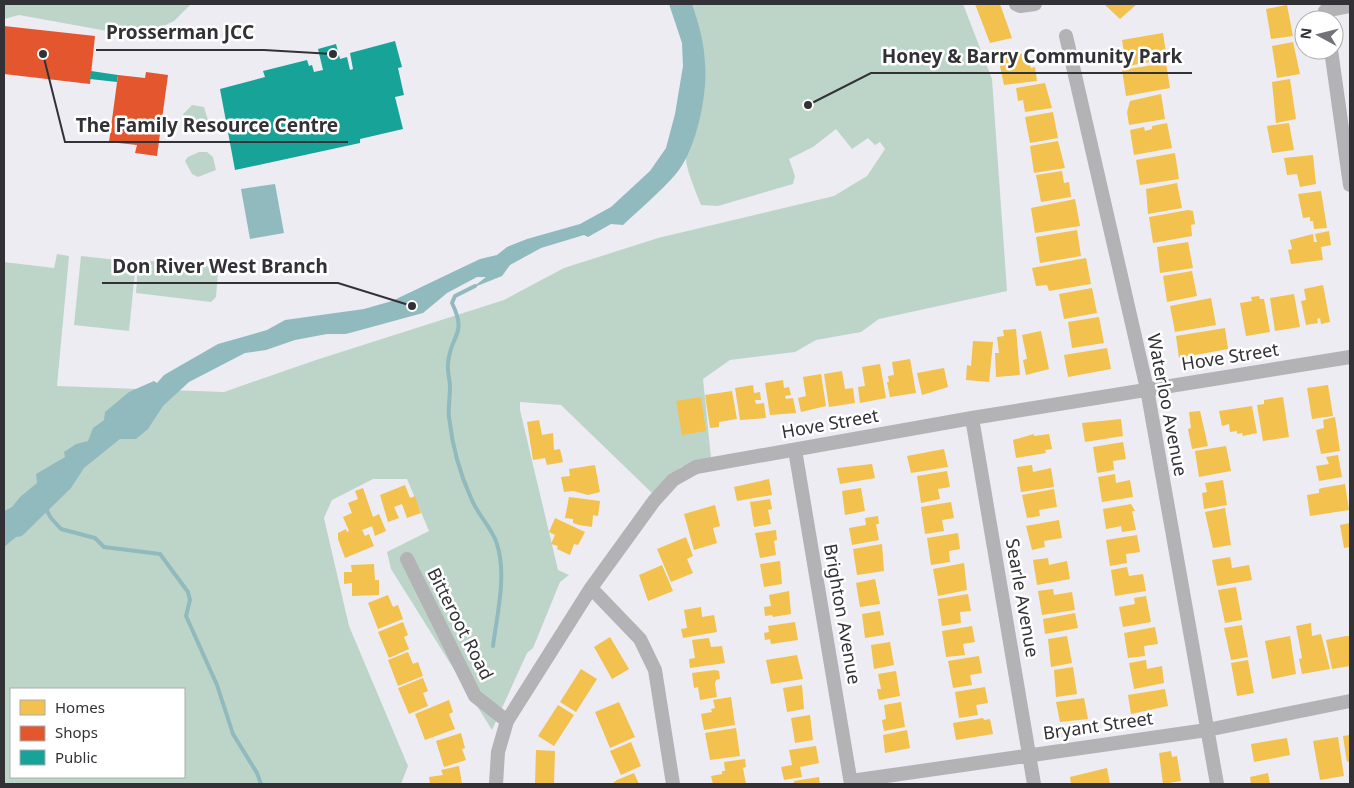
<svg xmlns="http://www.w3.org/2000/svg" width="1354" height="788" font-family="'Noto Sans',sans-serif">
<rect width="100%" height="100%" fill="#ececf2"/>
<!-- green -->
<path fill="#bdd5c9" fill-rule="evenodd" d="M4 4H191L174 21 140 37 19 15 4 19Z
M692 4H963L992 79 1007 291 879 319 861 332 816 340 795 352 730 360 703 379 711 458 681 467 652 493 561 405 520 402V410L558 570 569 575 560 582 533 648 527 653 492 730 391 569 387 552 429 531 407 479H373L332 500 324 518 349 626 408 766 401 784H4V262L54 268 57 254 69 256 57 386 224 392 316 360 504 300 564 268 658 238 834 196 867 176 885 149 880 142 875 145 868 138 852 149 836 129 813 147 789 159 795 176 793 184 718 206 701 205C697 195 685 167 686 157 688 148 694 138 696 128 707 82 708 49 692 4ZM11 689H184V777H11Z
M192 105 204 107 210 127 195 132 189 130 183 114Z
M199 152H207L213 157 216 170 198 177 192 174 185 161 188 157Z
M81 256 136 262 129 331 74 325Z
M141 260 214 267 218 272 216 297 211 302 136 293 138 264Z"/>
<!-- water -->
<path fill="#91babe" d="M669 4H692C699 23 704 43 705 63 708 94 696 152 675 175 659 193 640 209 623 225L611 224 588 237 584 235 541 248 510 265 502 276 472 288 486 277H477L447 293 423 313 346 334H327L295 340 266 350 245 353 189 382 163 406 148 429 136 439H120L84 468 71 488 22 536 16 537 4 547V511L12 507 20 497 37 483 36 474 65 457 64 452 76 444 88 441 93 428 104 420 105 412 129 392 154 381 157 383 164 375 218 344 267 330 285 320 364 309 392 301 480 259 497 255 507 247 527 239 580 224 611 207 650 171 666 148 675 114 683 66 682 43Z
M275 184 284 233 250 239 241 189Z"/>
<!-- homes -->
<path fill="#f2c14e" d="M975 4H1000L1012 38 990 43Z
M1104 4H1137L1120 19Z
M1287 5 1293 36 1271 39 1266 9Z
M1163 33 1167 59 1122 67 1120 57 1124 52 1122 40Z
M1293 42 1300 74 1277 78 1272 46Z
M1027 53 1031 68 1035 67 1037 81 1004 85 998 57Z
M1166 63 1170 88 1126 96 1122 70Z
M1290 79 1296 119 1276 123 1272 82Z
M1045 83 1052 108 1025 112 1023 100 1018 101 1016 88Z
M1161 94 1165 119 1129 125 1127 112 1130 101Z
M1053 112 1058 138 1030 143 1025 117Z
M1167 123 1172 148 1134 155 1130 130 1144 127 1145 131 1152 129V126Z
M1289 123 1294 150 1272 153 1267 126Z
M1058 141 1065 168 1034 173 1030 146Z
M1175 153 1179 179 1140 185 1136 160Z
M1313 155 1316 184 1300 187 1297 174 1287 175 1284 158Z
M1062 171 1064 183 1069 182 1071 197 1041 202 1036 175Z
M1177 183 1182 208 1148 214 1146 189Z
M1321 191 1327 228 1314 229 1313 221H1310V217L1303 218 1298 194Z
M1075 199 1080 226 1035 233 1031 208Z
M1188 210 1193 211 1195 224 1191 225 1192 236 1153 243 1149 217Z
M1077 230 1081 256 1040 263 1036 237Z
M1329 231 1331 245 1321 247 1323 260 1291 264 1288 250 1292 249 1290 240 1313 234 1314 242H1317L1315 234Z
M1188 242 1193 268 1160 273 1157 247Z
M1086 258 1091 284 1049 291 1047 285 1036 286 1032 268Z
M1192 271 1197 296 1167 302 1163 276Z
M1323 285 1330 322 1321 324 1320 318 1317 319 1318 323 1306 325 1301 301 1306 300 1304 289Z
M1092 288 1097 313 1064 319 1059 294Z
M1294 294 1300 327 1275 331 1270 298Z
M1259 296 1260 299H1264L1270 332 1246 336 1240 303 1252 301 1251 297Z
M1211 298 1216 325 1175 332 1170 306Z
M1099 317 1104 343 1072 348 1068 322Z
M1225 328 1228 349 1179 358 1176 336Z
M1016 329 1020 375 996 377 995 353H999L997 337 1004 336 1003 330Z
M1041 331 1049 369 1026 375 1023 360 1027 359 1022 335Z
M973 341 993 342 989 382 966 380 967 365 971 366Z
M1107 348 1111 369 1068 377 1064 355Z
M910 359 916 393 890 397 887 382H889L888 376 894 375 892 362Z
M880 364 886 398 860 403 858 387 865 386 862 367Z
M944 368 948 387 922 395 917 373Z
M842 371 845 389 853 388 855 403 829 407 824 374Z
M821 374 826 406 801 412 798 398 806 396 803 377Z
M783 380 784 388 789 387 791 395 785 396 786 399 793 398 796 413 770 415 765 383Z
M753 385 754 393 760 392 761 400H755L756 404 764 403 766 418 740 420 735 388Z
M1328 385 1333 416 1312 419 1307 388Z
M732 391 737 419 719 422V427L710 428 705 395Z
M701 397 706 431 682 435 676 401Z
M1283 397 1289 437 1263 441 1257 405 1264 404V400Z
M1252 406 1257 433 1243 436 1242 433 1237 434V431L1230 432 1229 424 1222 426 1219 411Z
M1200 411 1208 446 1192 449 1188 429 1191 428 1189 412Z
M1335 417 1340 451 1321 454 1316 430 1324 428 1323 420Z
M1121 419 1123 436 1085 442 1082 423Z
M539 420 542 435 553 433 554 450 560 449 563 462 547 465 545 458 533 460 527 422Z
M1034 434V436L1049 434 1052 449 1045 450 1046 453 1016 458 1013 440Z
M1123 442 1126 459 1113 461 1114 470 1097 473 1093 447Z
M1226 446 1231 471 1199 477 1195 451Z
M944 449 948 467 911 473 907 456Z
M1338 455 1342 477 1319 481 1316 466 1329 464 1326 457Z
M872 464 875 478 840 484 837 468Z
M595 465 600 492 588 495 573 491 564 492 561 477 570 476 569 469Z
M1032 465 1033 472 1051 468 1054 487 1021 492 1017 467Z
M947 471 950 487 938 489 940 499 921 503 917 476Z
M1115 474 1116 483 1130 480 1133 497 1102 502 1098 477Z
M769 479 772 495 737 501 734 487Z
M1223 480 1227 505 1204 509 1202 493 1207 492 1205 483Z
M1345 484 1349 510 1310 516 1307 495 1319 493V489L1322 488Z
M405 485 410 498 415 496 421 513 407 518 402 504 394 507 399 518 388 522 380 495Z
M363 488 373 517 379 514 386 531 375 536 372 526 362 530 365 536 369 534 374 546 345 558 338 539V533L346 529 347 532 349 531 343 517 352 513 348 503 358 499 355 491Z
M861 488 865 511 845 515 842 491Z
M1054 489 1057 507 1039 510 1040 516 1027 518 1022 495Z
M569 497 600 501 598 516 593 515 592 527 579 525 573 523V519L565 518Z
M770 499 772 509 768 510 771 524 754 527 750 502Z
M951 502 954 518 942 520 944 531 925 534 921 507Z
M1131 504 1135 511H1132L1136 530 1122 532 1121 526 1106 529 1103 509Z
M715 505 720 526 713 528 717 543 694 550 684 514Z
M1225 508 1231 545 1213 548 1205 512Z
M878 516 879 524H876L879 540 852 545 849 528 866 525 865 518Z
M555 518 585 532 578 545 574 544 570 555 557 549 558 546 551 544 555 535 549 532Z
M1059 520 1062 538 1044 541 1045 547 1032 550 1026 526Z
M1350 523V547L1344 548 1340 525Z
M776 530 777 540 774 541 776 555 760 558 755 533Z
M958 533 960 549 949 551 950 562 931 565 927 538Z
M1137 535 1140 552 1126 554 1127 563 1110 566 1106 540Z
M686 537 693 556 687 559 693 573 671 582 657 549Z
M882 544 884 571 857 575 853 549Z
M1230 557 1232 568 1249 565 1252 580 1217 586 1212 560Z
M1048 558 1049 565 1067 561 1070 579 1037 585 1033 560Z
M780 561 782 584 764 587 760 564Z
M964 563 967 590 938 596 933 569Z
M374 564 375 580H379V595L352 596V583L344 584V572H352L351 565Z
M662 565 673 591 648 601 639 575Z
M1127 567 1129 576 1143 574 1146 591 1115 596 1111 570Z
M875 579 880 604 860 607 856 583Z
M1236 587 1242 620 1225 623 1218 590Z
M1053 589 1054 595 1072 592 1075 610 1042 615 1038 591Z
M789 591 791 614 773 617 772 615 765 616 764 607 771 606 769 595Z
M968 594 971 611 960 612 961 623 942 626 938 599Z
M388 595 393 607 398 605 403 619 378 629 368 603Z
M1146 596 1151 622 1123 627 1119 607 1135 604 1134 598Z
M701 607 702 617 714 615 717 632 683 638 681 629 687 628 684 610Z
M880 611 884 635 865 638 862 614Z
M1075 613 1078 628 1045 634 1043 619Z
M403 622 408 635 404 637 409 649 389 658 378 632Z
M795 622 798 640 771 644 770 639 765 640 764 633 769 632 768 626Z
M1311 623 1312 636 1321 634 1330 669 1302 674 1299 659 1302 658 1296 626Z
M1242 625 1248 657 1231 660 1224 628Z
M972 626 975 642 963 644 965 655 946 657 942 631Z
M1155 627 1158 644 1144 646 1145 656 1128 658 1124 633Z
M1067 636 1072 663 1051 667 1048 639Z
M1290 636 1296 674 1272 679 1265 641Z
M1346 636H1350V666L1332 669 1326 640Z
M610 637 629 669 612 679 594 647Z
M709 638 711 647 722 646 725 663 690 668 689 659 695 658 692 640Z
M890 642 894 665 874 669 871 645Z
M408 652 413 664 418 662 423 676 398 686 388 660Z
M797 655 803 679 771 684 766 660Z
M979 656 982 673 970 675 972 685 953 688 948 661Z
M1146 660 1147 669 1162 666 1164 683 1134 689 1129 663Z
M1248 660 1254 693 1237 696 1231 663Z
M1073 667 1077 694 1056 697 1054 670Z
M581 669 597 679 576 712 560 702Z
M715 670 719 671 720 679 716 680 715 684 717 697 700 700 698 687 694 688 692 673Z
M896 671 900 696 879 700 877 689H881L878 674Z
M423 678 428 691 423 693 428 706 409 714 398 688Z
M802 685 804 709 787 712 783 688Z
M985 687 988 703 976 705 978 715 959 718 955 692Z
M1165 689 1168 706 1131 714 1128 695Z
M731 697 735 725 704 730 701 714 712 712 711 709 715 708 713 700Z
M1084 698 1088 719 1060 722 1056 702Z
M449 700 453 712 449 714 455 729 425 740 415 714Z
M619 702 635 737 610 748 595 712Z
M901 702 905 727 884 731 882 720 886 719 884 705Z
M558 705 574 715 554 746 538 736Z
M810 715 813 740 795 743 791 718Z
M983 718 984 720 990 719 993 734 956 740 953 723Z
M736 728 740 756 710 760 705 733Z
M907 730 910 748 885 753 883 735Z
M461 733 465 748 462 749 466 760 444 767 436 741Z
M1350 735V761L1347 762 1343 736Z
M1338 737 1344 776 1320 780 1313 741Z
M1287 738 1290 755 1254 762 1251 744Z
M631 742 641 766 621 775 610 751Z
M816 746 819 763 800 767 802 777 784 780 781 767 792 765 789 750Z
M536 750 555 751 554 784H535Z
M1171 751 1172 757 1177 756 1181 781 1163 784 1159 753Z
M745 759 746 767 743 768 746 784H713L711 776 722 774V771H725L724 762Z
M459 766 462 784H430L429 777 443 775 441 770Z
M1107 768 1110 784H1071L1070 777Z
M634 773 639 784H612L617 780Z
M1268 773 1270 784H1251L1250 777Z
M819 777 820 784H794V781Z"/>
<!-- shops -->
<path fill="#e4572e" d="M4 26 95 36 90 84 4 74Z
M146 72 168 75 157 156 135 153 137 145 109 142 118 75 145 78Z"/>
<!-- public -->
<path fill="#17a398" d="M395 41 402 67 398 68 404 95 395 97 403 129 360 139V143L235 170 220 89 265 77 263 71 307 60 309 66 312 65 314 72 323 70 318 49 336 44 340 59 347 57 350 70 353 69 350 53Z
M91 71 118 75 117 82 90 79Z"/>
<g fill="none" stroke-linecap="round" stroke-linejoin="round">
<!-- stream -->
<path stroke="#91babe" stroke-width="4" d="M475 286 455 296 452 303C468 336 450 334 448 364 447 372 450 379 450 387 450 397 448 407 449 417 452 444 460 474 471 498 477 514 492 528 497 544 507 576 497 614 493 646
M44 506 51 518 61 529 95 538 104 547 160 554 188 592 190 600 186 616 217 685 233 734 257 773 261 784"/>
<!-- minor -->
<path stroke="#b3b2b4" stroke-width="14" d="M1016 4 1020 6 1035 4
M1325 11 1350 6
M1066 36 1147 389 1217 784
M1331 50 1350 185
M972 418 1034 784
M795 450 851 784
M407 559 475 696 507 721
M591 588 640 639 655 670 673 784
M851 781 1207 730 1350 701
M496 784 498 752 507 721 591 588 654 501 673 480 696 467 972 418 1350 357"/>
</g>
<g text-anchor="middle" stroke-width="5" stroke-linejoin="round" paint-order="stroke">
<!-- street labels -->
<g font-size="18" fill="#313136" stroke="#fff">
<text transform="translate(1230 357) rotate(-9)" y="6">Hove Street</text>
<text transform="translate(1167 405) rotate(79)" y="6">Waterloo Avenue</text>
<text transform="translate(830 424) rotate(-10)" y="6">Hove Street</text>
<text transform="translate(1022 598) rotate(80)" y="6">Searle Avenue</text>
<text transform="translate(842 614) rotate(80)" y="6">Brighton Avenue</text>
<text transform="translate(460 624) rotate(63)" y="6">Bitteroot Road</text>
<text transform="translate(1098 726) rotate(-8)" y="6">Bryant Street</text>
</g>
</g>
<!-- callouts -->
<path fill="none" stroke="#313136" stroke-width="2" d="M333 54L264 50H96M808 105L871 73H1192M43 54L65 142H348M412 306L338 283H102"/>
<g fill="#313136" stroke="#fff" stroke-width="2">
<circle cx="333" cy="54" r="5"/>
<circle cx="808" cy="105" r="5"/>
<circle cx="43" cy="54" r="5"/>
<circle cx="412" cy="306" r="5"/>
</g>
<g font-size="19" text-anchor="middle" font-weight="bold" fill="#313136" stroke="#fff" stroke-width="5" stroke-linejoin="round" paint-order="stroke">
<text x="180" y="39">Prosserman JCC</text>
<text x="1032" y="63">Honey &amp; Barry Community Park</text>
<text x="207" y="132">The Family Resource Centre</text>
<text x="220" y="273">Don River West Branch</text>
</g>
<!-- border -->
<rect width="1354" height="788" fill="none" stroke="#313136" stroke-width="10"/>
<!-- legend -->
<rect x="10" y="688" width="175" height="90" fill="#ffffff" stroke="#adadaf"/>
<rect x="20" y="700" width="25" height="15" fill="#f2c14e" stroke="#adadaf"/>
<text x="55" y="713" font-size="15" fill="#313136">Homes</text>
<rect x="20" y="726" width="25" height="15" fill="#e4572e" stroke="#adadaf"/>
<text x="55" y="738" font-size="15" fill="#313136">Shops</text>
<rect x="20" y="750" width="25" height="15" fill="#17a398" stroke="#adadaf"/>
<text x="55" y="763" font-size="15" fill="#313136">Public</text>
<!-- north arrow -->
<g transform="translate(1319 35) rotate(277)"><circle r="24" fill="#ffffff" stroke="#adadaf"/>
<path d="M0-4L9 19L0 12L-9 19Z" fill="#727278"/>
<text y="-8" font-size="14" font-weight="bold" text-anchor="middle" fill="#313136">N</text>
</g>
</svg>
